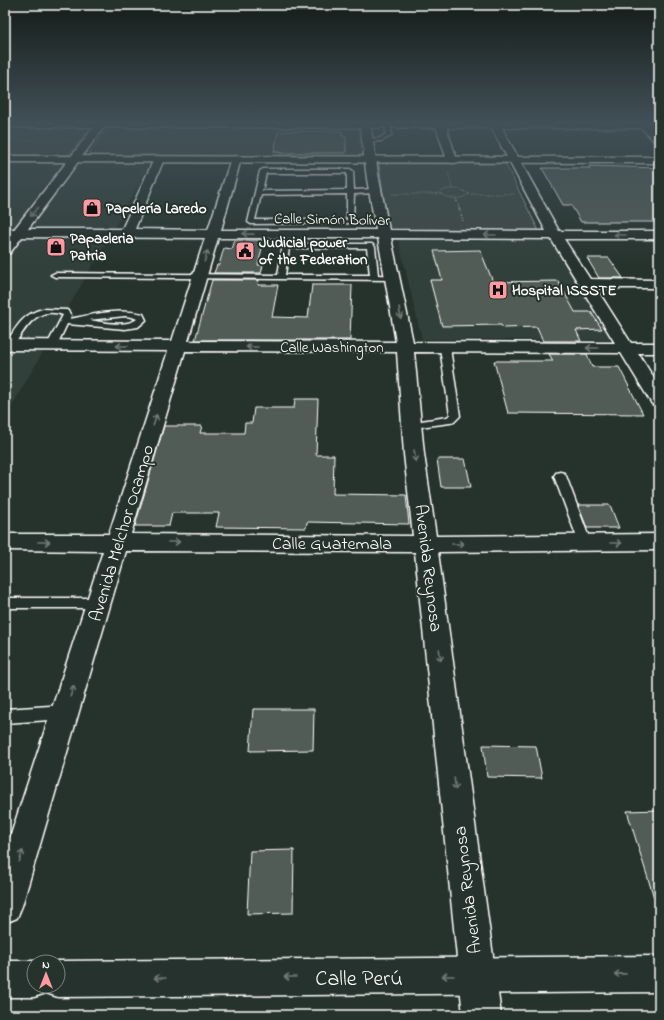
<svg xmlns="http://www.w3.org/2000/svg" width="664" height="1020" font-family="'Indie Flower',sans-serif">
<rect width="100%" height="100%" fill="#26332d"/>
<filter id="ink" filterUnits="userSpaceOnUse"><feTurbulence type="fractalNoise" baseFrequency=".025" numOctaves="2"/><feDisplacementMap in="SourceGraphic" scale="8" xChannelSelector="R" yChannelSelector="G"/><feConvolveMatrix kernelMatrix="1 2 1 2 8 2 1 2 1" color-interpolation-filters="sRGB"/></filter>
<g filter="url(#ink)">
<!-- built -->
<path fill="#333f3a" d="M5 163H151L5 418Z
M398 238 554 240 614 340 422 339Z"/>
<!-- green -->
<path fill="#3e4944" stroke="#9ea4a2" d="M109 125H361L365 158H86Z
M5 127H91L68 155H5Z
M379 163H505L539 231H388Z"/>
<!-- building -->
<path fill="#515c57" stroke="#fff" d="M298 131H342V136H346V153H279V152H274L278 132Z
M589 166 659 168V222H581L571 205H563L542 168H590Z
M235 240H264L258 265H263L261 273H214L217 265H219L224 248 232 249Z
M480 250 493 282 558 281 575 312H591L602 329 576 330 581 341H543L537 327 503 328 501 325 442 326 430 280H442L434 251Z
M587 258H609L623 278H599Z
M212 280H259L258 285H278L272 317 308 318 312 285H352L350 340H195Z
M549 354H587L592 367H619L643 414 508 413 494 361H553Z
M295 399H318L316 455H334L333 494 406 495 409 524 307 522 306 528 216 527 219 513H172L169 526H135L164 426H202L200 433H244L245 423H252L254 408H294Z
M437 459H465L471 487H441Z
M578 505H610L619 528H587Z
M253 709H314L313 750 250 751Z
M483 745 536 746 542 778 487 777Z
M659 810V900L655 901 627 811Z
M294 850 293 913 247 914 250 851Z"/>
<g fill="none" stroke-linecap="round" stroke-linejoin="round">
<defs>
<path id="service" d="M385 123H391V136L381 141 365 142V140L380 138 386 134Z
M263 169H350L353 171 354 190 375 189 378 191 375 193 354 194 353 223 251 224 248 222 260 171ZM266 173H347V190L262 191ZM347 194V220H255L261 195Z
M283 244H372L375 247 378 275 394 276 398 278 394 280 55 277 51 275 55 273 278 275ZM289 248H367L370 275H285Z
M43 309 67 310 71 315 70 319C94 314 119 308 143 314L146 320 138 327 125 329 67 324 57 345 52 348 47 345 63 315C36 305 25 329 13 347H7L5 345C16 328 22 314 43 309ZM125 316 132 317 137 319C125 328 103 322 89 320Z
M445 345 450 348 460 416 454 422 450 423 412 428 408 427 407 425 408 423 447 417 450 415 440 348Z
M560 472 564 473 566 476 591 543 589 546 585 547 581 546 579 543 554 476 556 473Z
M5 598H99L104 599 106 603 104 607 99 608H5Z
M65 705 70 707 73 712 70 717 65 719 5 723V709Z"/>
<path id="minor" d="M360 123H370L379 179 389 230 546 231 489 123H499L559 231H659V239H564L590 279 659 280V288H596L631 343H659V353H638L659 386V406L652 404 621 353 414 352 424 454 436 536 659 534V550L438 552 501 1015H463L415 552 126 551 22 906 17 918 5 923V853L103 551 5 550V534H109L168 351 5 350V340L172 341 205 238 5 237V229H122L154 159 159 156 164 159 135 229 208 230 231 159 236 156 241 159 221 230H376L367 179ZM218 238H378L396 342 188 341ZM391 238 551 239 615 343 413 342ZM185 351 397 352 404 454 413 536 131 534Z
M435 123H445L457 160 456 162 452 163 447 160Z
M637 123H648L659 134V143L655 142Z"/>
<path id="tertiary" d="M5 123H659V128L5 127Z
M5 156 659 157V163L5 162Z"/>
<path id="secondary" d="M97 123H107L10 253 5 254V241Z
M659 956V992L58 997 46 993 34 997H5V961H34L38 962H34V986H58V962H54L58 961Z"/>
</defs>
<!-- service casing -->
<use href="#service" stroke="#fff" stroke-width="3"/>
<!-- minor casing -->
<use href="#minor" stroke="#fff" stroke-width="3"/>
<!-- tertiary casing -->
<use href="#tertiary" stroke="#fff" stroke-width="3"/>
<!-- secondary casing -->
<use href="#secondary" stroke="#fff" stroke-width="3"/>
<!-- path-far1 -->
<path stroke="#fff" stroke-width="1" stroke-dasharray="0.5 1.5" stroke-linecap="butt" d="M5 140H34
M65 140H71
M448 173 453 189
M447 189H460L469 194C461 200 451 199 442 195L441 192Z
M392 194H441
M469 194H514
M456 199 457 202"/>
<!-- path -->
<path stroke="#fff" stroke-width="1.5" stroke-dasharray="0.5 2" stroke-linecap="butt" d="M457 201 463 221"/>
<!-- service -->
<use href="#service" fill="#26332d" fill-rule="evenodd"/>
<!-- minor -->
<use href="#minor" fill="#26332d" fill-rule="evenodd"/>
<!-- tertiary -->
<use href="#tertiary" fill="#26332d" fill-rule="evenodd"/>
<!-- secondary -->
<use href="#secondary" fill="#26332d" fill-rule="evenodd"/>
</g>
<!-- one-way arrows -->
<defs><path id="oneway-shaft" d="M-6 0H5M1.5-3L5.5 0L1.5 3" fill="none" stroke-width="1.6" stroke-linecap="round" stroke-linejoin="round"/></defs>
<g stroke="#727a76">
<use href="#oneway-shaft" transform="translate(34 212) rotate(128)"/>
<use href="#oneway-shaft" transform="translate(248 234) rotate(-179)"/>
<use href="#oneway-shaft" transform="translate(490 235) rotate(180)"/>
<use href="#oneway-shaft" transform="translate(620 235) rotate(-180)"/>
<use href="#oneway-shaft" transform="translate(206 256) rotate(-73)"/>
<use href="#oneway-shaft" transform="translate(400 313) rotate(81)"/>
<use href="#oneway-shaft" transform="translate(122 346) rotate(-180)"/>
<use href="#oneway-shaft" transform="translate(252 347) rotate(-180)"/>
<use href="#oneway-shaft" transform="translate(592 348) rotate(-180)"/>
<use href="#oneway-shaft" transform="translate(155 420) rotate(-73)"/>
<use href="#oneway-shaft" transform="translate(415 456) rotate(82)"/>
<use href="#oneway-shaft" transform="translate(44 542)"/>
<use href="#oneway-shaft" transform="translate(174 542)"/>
<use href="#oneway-shaft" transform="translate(616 543)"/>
<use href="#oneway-shaft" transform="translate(458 544)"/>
<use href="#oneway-shaft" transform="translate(440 655) rotate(83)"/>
<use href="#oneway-shaft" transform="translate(72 691) rotate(-73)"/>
<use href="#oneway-shaft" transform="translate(455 784) rotate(83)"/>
<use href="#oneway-shaft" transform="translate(21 856) rotate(-73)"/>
<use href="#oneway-shaft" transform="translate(620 974) rotate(179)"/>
<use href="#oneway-shaft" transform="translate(448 976) rotate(180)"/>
<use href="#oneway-shaft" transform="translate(290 977) rotate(180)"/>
<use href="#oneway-shaft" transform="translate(160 978) rotate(180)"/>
</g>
</g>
<!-- sky -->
<linearGradient id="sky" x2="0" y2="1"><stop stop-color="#151c19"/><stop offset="0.46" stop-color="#415057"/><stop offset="1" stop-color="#415057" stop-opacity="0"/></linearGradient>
<rect width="664" height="266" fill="url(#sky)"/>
<!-- icons -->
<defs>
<symbol id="shop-square" viewBox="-11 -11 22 22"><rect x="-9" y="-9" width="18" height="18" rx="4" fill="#ff9aa2" stroke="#26332d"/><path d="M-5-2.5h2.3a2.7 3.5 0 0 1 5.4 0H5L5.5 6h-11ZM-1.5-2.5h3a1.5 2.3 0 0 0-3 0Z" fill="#111"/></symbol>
<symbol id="civic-square" viewBox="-11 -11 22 22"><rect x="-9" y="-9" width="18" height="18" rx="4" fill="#ff9aa2" stroke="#26332d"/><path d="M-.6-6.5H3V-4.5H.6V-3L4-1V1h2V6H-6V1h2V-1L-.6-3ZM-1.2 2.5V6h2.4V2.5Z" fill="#111"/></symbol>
<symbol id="hospital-square" viewBox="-11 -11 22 22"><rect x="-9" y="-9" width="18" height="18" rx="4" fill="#ff9aa2" stroke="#26332d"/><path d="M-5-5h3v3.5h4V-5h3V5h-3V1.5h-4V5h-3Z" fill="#111"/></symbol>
</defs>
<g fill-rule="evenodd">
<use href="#shop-square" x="81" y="197" width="22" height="22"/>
<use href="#shop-square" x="45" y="236" width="22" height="22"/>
<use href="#civic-square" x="234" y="240" width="22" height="22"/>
<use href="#hospital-square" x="487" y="279" width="22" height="22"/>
</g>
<g text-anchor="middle" stroke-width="4" stroke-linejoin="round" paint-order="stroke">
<!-- far-poi labels -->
<g font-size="15" font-weight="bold" fill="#fff" stroke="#26332d" text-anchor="start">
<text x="106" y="213">Papelería Laredo</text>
<text x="70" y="243">Papaeleria<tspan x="70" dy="17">Patria</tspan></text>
<text x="259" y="247">Judicial power<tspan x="259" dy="17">of the Federation</tspan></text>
<text x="512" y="295">Hospital ISSSTE</text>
</g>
<!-- far-street labels -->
<g font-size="15" fill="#fff" stroke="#26332d">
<text transform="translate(332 219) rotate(1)" y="5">Calle Simón Bolívar</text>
<text x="332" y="352">Calle Washington</text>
</g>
<!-- street labels -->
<g font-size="18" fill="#fff" stroke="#26332d">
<text transform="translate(121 533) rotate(-73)" y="6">Avenida Melchor Ocampo</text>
<text x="332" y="549">Calle Guatemala</text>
<text transform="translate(429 568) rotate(83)" y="6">Avenida Reynosa</text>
<text transform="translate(467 890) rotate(-97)" y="6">Avenida Reynosa</text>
</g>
<!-- near-street labels -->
<g font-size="22" fill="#fff" stroke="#26332d">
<text x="359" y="985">Calle Perú</text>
</g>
</g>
<!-- margin -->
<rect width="664" height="1020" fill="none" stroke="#26332d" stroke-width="20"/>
<rect x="10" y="10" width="644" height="1000" fill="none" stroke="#fff" stroke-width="1.5" filter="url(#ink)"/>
<!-- north arrow -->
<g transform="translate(46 974)"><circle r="19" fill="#26332d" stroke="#7d8581"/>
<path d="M0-3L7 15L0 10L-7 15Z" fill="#ff9aa2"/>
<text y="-6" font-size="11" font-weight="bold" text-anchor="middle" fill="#ffffff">N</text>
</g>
</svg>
